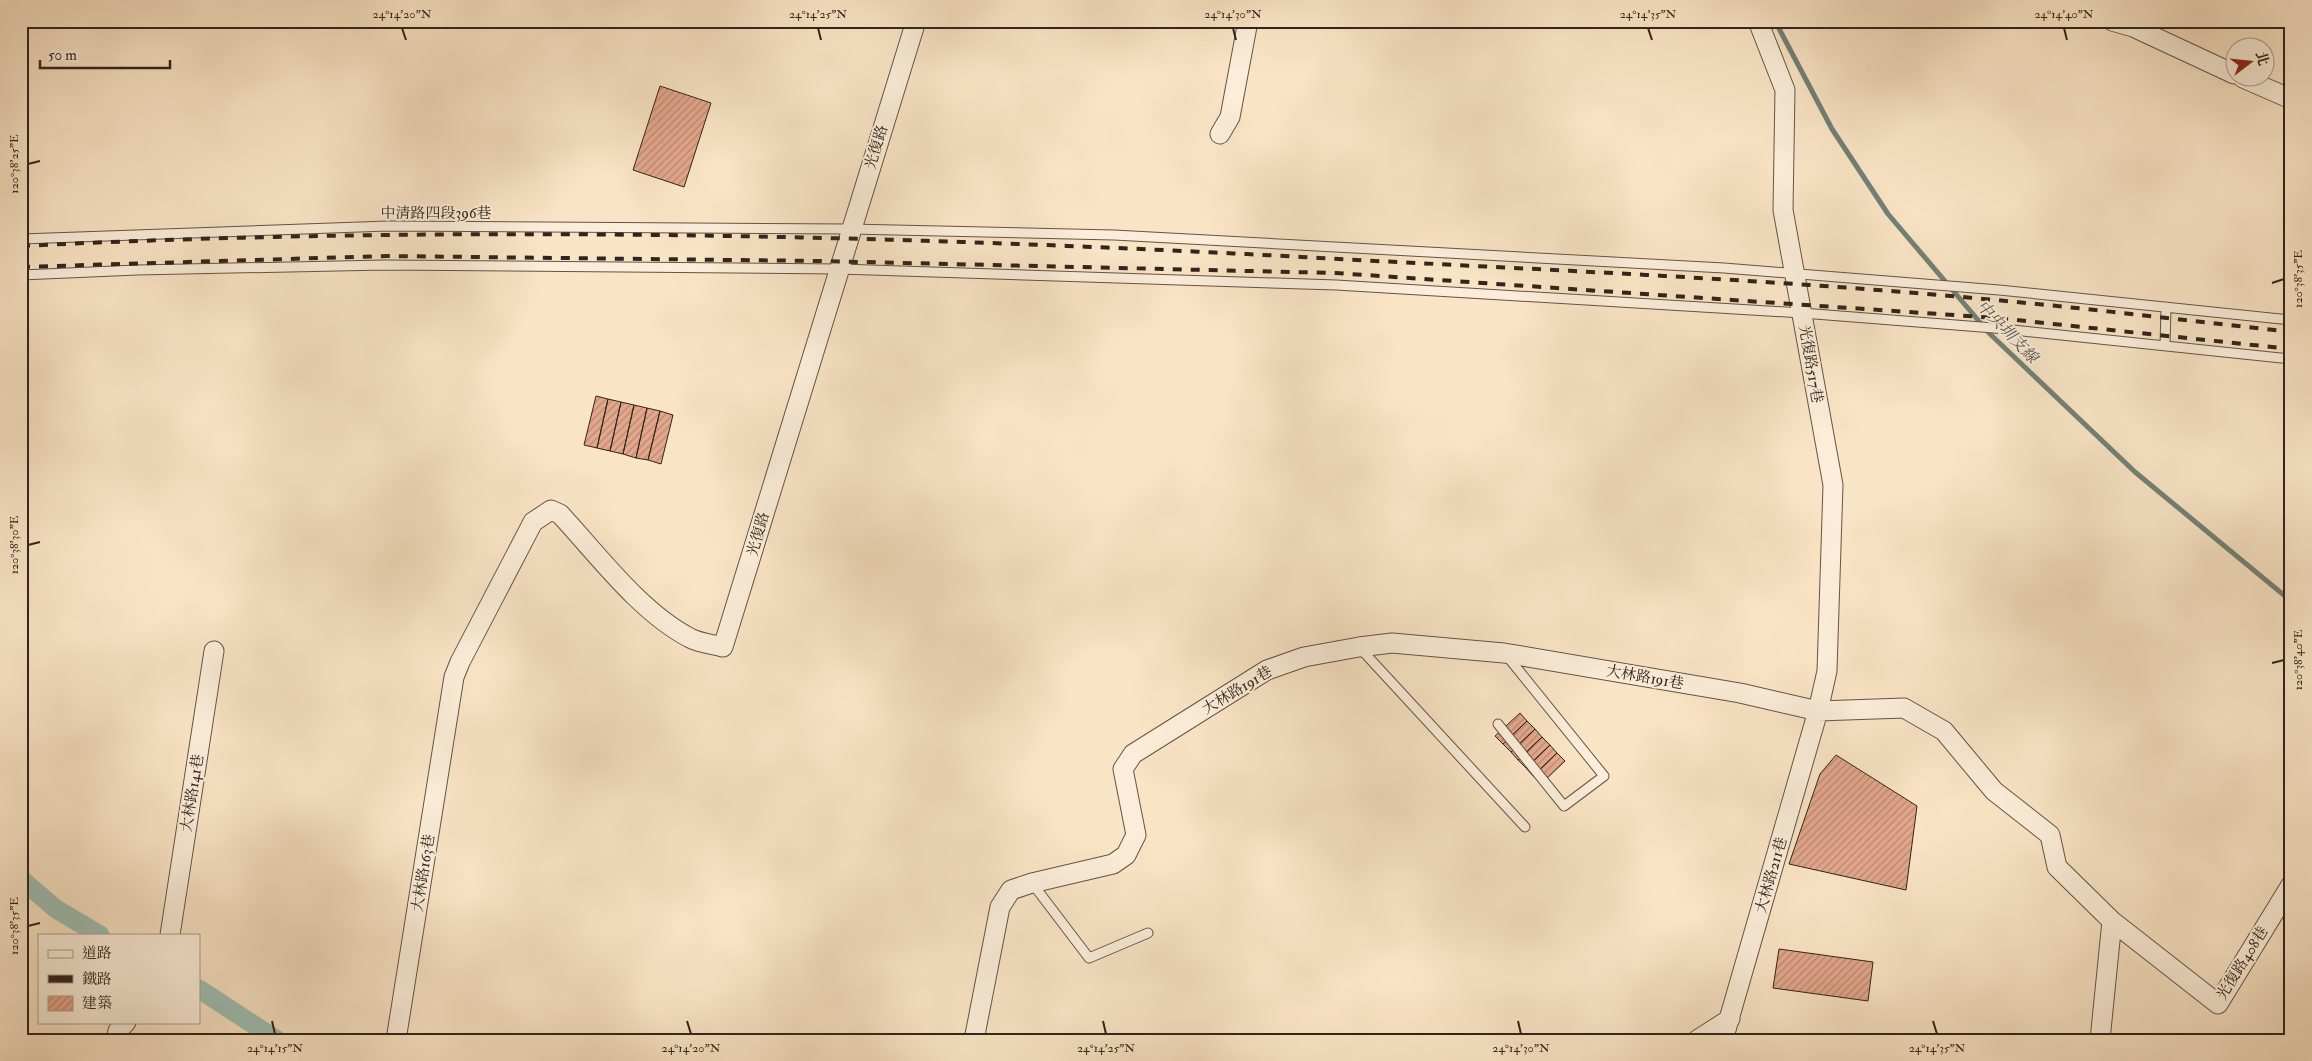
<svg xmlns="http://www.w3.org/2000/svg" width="2312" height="1061" font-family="'IM FELL Double Pica','Noto Serif TC',serif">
<defs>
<pattern id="building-hatch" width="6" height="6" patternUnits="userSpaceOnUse" patternTransform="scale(1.25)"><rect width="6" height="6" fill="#e3a78c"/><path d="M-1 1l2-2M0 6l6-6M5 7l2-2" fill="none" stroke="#b98872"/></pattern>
</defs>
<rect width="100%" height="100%" fill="#f9e4c5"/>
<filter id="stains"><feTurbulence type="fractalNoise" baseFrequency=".004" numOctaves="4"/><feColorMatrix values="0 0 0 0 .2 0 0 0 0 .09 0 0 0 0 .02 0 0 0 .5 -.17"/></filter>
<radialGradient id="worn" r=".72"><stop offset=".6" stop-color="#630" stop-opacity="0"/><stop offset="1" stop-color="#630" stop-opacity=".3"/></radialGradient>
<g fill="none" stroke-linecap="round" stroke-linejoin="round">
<!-- stream -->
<path stroke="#728177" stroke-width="5" d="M1775 21 1832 129 1888 214 1989 333 2135 472 2291 601"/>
<!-- canal -->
<path stroke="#9ebfb4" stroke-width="19" d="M21 879 56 909 100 935
M199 989 277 1040"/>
</g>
<!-- building -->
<path fill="url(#building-hatch)" stroke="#31241c" d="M660 86 711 103 684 187 633 170Z
M596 396 608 399 597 448 584 445Z
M608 399 621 402 610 451 597 448Z
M621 402 634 405 623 454 610 451Z
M634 405 647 408 636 458 623 454Z
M647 408 660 411 648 460 636 458Z
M660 411 673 415 661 464 648 460Z
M1520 713 1527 721 1503 744 1495 736Z
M1527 721 1535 729 1511 752 1503 744Z
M1535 729 1542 737 1518 760 1511 752Z
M1542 737 1550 745 1526 768 1518 760Z
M1550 745 1557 753 1533 776 1526 768Z
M1557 753 1565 761 1541 784 1533 776Z
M1836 755 1917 806 1906 890 1789 864 1820 774Z
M1779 949 1873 962 1868 1001 1773 988Z"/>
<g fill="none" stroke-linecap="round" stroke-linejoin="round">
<defs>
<path id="lane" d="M21 239 388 226 850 229 1114 235 1724 268 1999 290 2291 320
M21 275 137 270 385 265 839 269 1336 285 1802 313 1994 328 2291 359
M2165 346 2166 307
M1359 647 1525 827
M1498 724 1564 806 1604 776 1507 656
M1032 883 1089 958 1148 933"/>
<path id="street" d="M2112 21 2133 27 2234 74
M2243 78 2291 99
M1220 134 1230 117 1248 21
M2112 921 2218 1004 2291 885
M170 935 214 651
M116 1040 118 1031 126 1022
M396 1040 454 677 460 662 533 522 551 510 560 514C598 555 640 612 690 638 699 643 712 644 723 647L916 21
M974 1040 1000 907 1011 890 1032 883 1113 864 1126 855 1136 835 1123 769 1133 754 1267 670 1304 657 1359 647 1392 643 1504 653 1740 693 1818 711 1904 708 1944 731 1994 791 2050 835 2057 867 2112 921 2100 1040
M1697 1040 1730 1019
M1723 1040 1818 711 1827 671 1833 485 1783 210 1785 90 1758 21"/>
</defs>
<!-- lane casing -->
<use href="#lane" stroke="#635446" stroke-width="11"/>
<!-- street casing -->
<use href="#street" stroke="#635446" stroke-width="21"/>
<!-- lane -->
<use href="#lane" stroke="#fbedd9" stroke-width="9"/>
<!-- street -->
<use href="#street" stroke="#fbedd9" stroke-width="19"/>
<!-- rail -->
<path stroke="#31241c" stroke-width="4" stroke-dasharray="9 9" stroke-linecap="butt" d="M21 246C466 224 912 235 1357 260 1570 271 1783 280 1995 300 2094 309 2192 321 2291 332
M21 267 387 256 819 261 1336 273 1997 318 2291 349"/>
</g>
<!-- ticks -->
<path fill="none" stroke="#31241c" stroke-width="2" d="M402 28 406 40M818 28 821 40M1233 28 1236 40M1648 28 1652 40M2064 28 2067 40M28 164 40 161M2272 283 2284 279M28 545 40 542M2272 663 2284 660M28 926 40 923M272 1021 275 1034M687 1021 691 1034M1103 1021 1106 1034M1518 1021 1521 1034M1933 1021 1937 1034"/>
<g text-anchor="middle" stroke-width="4" stroke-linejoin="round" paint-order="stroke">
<!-- street labels -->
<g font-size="15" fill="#31241c" stroke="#fbedd9">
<text transform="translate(876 147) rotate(-73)" y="5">光復路</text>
<text x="436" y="218">中清路四段396巷</text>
<text transform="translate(1811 364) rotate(80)" y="5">光復路517巷</text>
<text transform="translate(758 534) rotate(-74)" y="5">光復路</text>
<text transform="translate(1645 677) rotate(10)" y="5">大林路191巷</text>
<text transform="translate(1237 690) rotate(-31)" y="5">大林路191巷</text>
<text transform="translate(192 793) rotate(-81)" y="5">大林路141巷</text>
<text transform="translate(423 873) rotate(-81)" y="5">大林路163巷</text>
<text transform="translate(1771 875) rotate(-74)" y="5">大林路211巷</text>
<text transform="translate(2242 963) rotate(-58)" y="5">光復路408巷</text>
</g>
<!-- water labels -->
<g font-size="16" font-style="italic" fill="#52524a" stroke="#fbedd9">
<text transform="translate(2008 331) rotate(46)" y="6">中央圳支線</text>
</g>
</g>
<!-- margin -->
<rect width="2312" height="1061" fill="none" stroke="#f9e4c5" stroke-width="55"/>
<!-- legend -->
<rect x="38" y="934" width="162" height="90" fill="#fbedd9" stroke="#aa9d8d"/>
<rect x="48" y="950" width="25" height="8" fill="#fbedd9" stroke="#aa9d8d"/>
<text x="82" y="958" font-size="15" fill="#31241c">道路</text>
<rect x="48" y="975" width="25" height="8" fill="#31241c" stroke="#aa9d8d"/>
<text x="82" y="984" font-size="15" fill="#31241c">鐵路</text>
<rect x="48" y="996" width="25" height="15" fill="url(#building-hatch)" stroke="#aa9d8d"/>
<text x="82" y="1008" font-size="15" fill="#31241c">建築</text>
<!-- north arrow -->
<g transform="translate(2250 62) rotate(74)"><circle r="24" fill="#fbedd9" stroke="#aa9d8d"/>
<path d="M0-4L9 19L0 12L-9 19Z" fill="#8f2418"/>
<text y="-8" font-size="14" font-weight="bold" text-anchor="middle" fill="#31241c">北</text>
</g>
<!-- scale -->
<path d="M40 60v8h130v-8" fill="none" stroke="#31241c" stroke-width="2.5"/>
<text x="48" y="60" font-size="15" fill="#31241c" stroke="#fbedd9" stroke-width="4" paint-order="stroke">50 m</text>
<rect x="28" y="28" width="2256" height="1006" fill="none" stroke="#31241c" stroke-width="2"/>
<g font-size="12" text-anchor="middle" fill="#31241c">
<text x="402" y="18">24°14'20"N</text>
<text x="818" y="18">24°14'25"N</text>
<text x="1233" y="18">24°14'30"N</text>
<text x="1648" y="18">24°14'35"N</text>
<text x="2064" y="18">24°14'40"N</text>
<text transform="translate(14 164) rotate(-90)" y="4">120°38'25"E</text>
<text transform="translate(2298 279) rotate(-90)" y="4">120°38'35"E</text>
<text transform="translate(14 545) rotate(-90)" y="4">120°38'30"E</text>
<text transform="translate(2298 660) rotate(-90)" y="4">120°38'40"E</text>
<text transform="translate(14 926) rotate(-90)" y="4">120°38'35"E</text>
<text x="275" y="1052">24°14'15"N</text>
<text x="691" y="1052">24°14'20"N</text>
<text x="1106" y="1052">24°14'25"N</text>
<text x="1521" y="1052">24°14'30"N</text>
<text x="1937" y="1052">24°14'35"N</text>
</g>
<rect width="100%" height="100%" filter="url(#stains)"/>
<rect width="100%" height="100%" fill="url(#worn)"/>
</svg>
